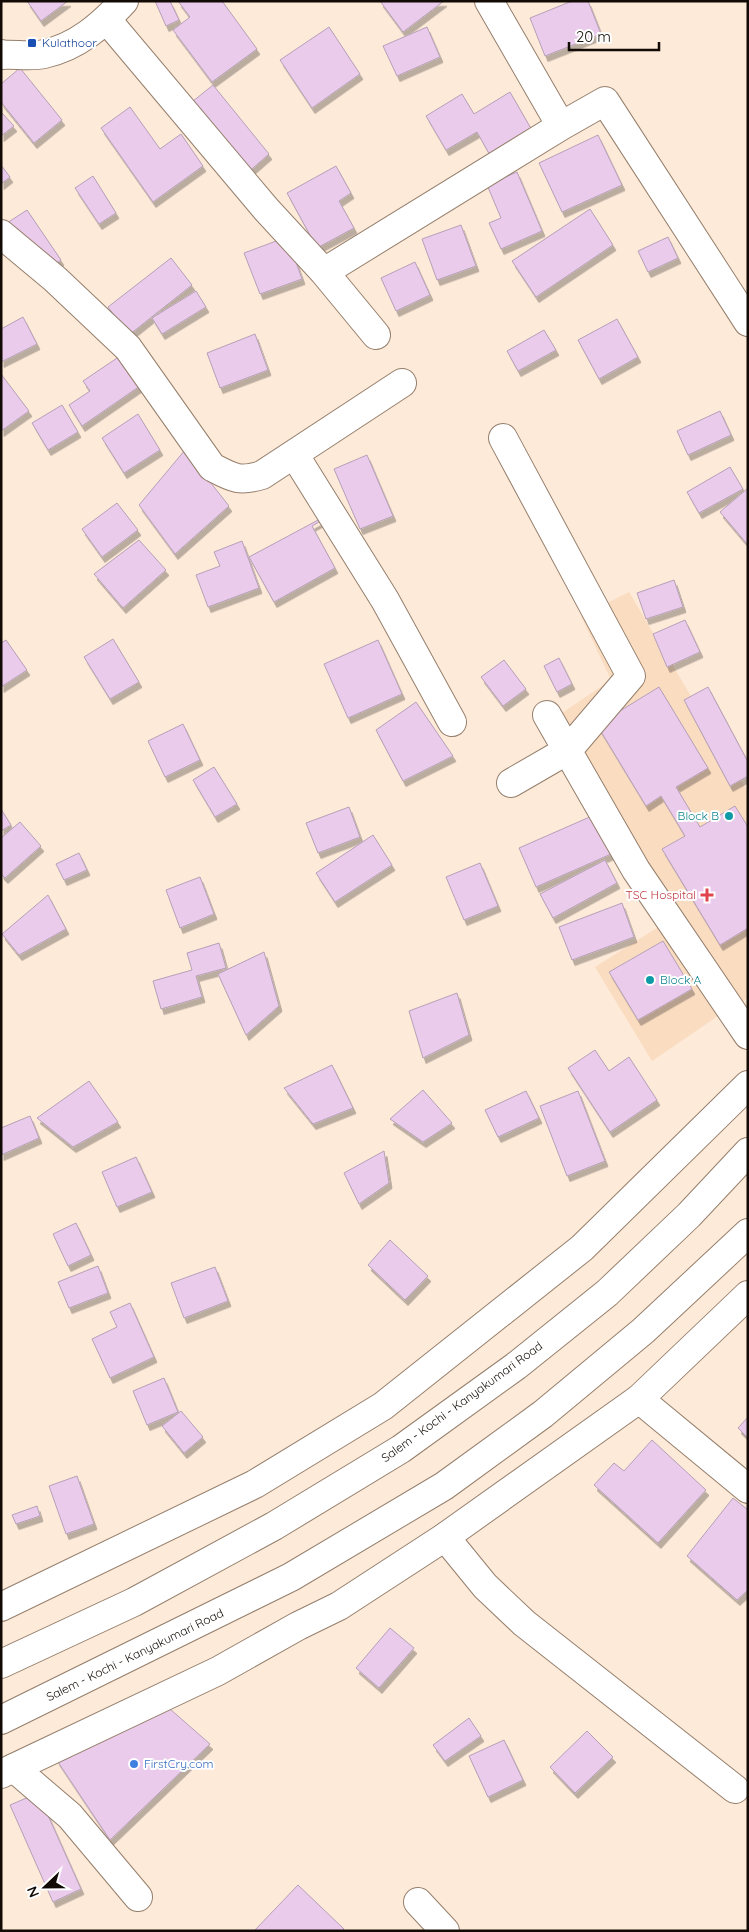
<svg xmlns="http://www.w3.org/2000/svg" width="749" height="1932" font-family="Quicksand,sans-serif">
<defs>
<filter id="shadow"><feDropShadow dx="3" dy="5.5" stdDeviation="0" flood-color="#0004"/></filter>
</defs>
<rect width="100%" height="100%" fill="#feead9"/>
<!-- built -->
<path fill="#fadcc1" d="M629 592 748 792V997L735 1009 559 715 611 680 581 616Z
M660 926 718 1016 652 1061 595 967Z"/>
<!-- building -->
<path fill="#eacbec" stroke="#b5a0b6" filter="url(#shadow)" d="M27 1H68L41 21Z
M155 1H170L179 20 166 26Z
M178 1H222L257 49 212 82 173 30 190 17Z
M380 1H444L403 32Z
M572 1H588L601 34 545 56 530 18Z
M329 27 360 74 312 108 280 60Z
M427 27 440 57 397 76 383 46Z
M20 68 62 120 34 143 1 102V84Z
M213 85 269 154 245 175 187 106Z
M510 92 533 132 491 157 477 132 446 150 426 116 462 94 474 114Z
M130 107 160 149 181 134 203 166 153 202 101 128Z
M1 112 14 126 1 136Z
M598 135 622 185 562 212 539 163Z
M1 165 10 177 1 184Z
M336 166 351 193 339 201 354 228 317 248 287 193Z
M517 172 542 231 501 249 489 223 501 218 487 185Z
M93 176 116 213 99 224 75 188Z
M590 209 613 245 536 297 512 261Z
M27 210 61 260 41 274 7 223Z
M461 225 476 266 437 280 422 239Z
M287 237 302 279 260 294 244 253Z
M668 237 678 258 648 272 638 251Z
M171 258 192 285 129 335 108 307Z
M415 262 430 295 396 311 381 278Z
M196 291 206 307 162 334 152 318Z
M23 317 37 344 1 362V329Z
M617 319 638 357 599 379 578 340Z
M544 330 556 350 518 371 507 351Z
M255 334 268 370 220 388 207 353Z
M120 356 140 386 82 426 69 405 90 391 83 381Z
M1 374 29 411 1 431Z
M62 405 78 432 48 450 32 423Z
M720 411 731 435 688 455 677 431Z
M138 414 160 450 124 473 102 438Z
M185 450 229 506 175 554 139 505Z
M367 455 393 516 360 529 334 469Z
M730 467 743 489 699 513 687 492Z
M748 488V545L720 512Z
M117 503 138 530 102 557 82 529Z
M320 519 321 521 312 526 335 568 274 602 249 557Z
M139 540 166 570 123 608 94 574Z
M242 541 259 588 208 607 196 575 220 566 214 552Z
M674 580 683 607 646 619 637 593Z
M685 620 700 652 667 667 653 634Z
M113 639 139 682 110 699 84 657Z
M6 640 27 670 1 687V643Z
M378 640 402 694 348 718 324 664Z
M559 658 572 684 557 692 544 666Z
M504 660 526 689 503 706 481 677Z
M659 687 708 768 676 787 700 827 735 806 748 827V928L720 945 662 849 685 836 661 796 646 806 597 725Z
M708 687 748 762V776L730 786 684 700Z
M416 702 453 756 403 781 376 730Z
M183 724 200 760 165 777 148 741Z
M214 767 237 804 215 817 193 780Z
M349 807 360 837 318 853 306 823Z
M1 809 11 825 1 831Z
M601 812 618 851 536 887 519 848Z
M20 822 41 846 5 878 1 874V838Z
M373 835 392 865 335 902 316 873Z
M79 853 87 870 64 880 56 864Z
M605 860 617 883 553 918 540 894Z
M480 863 498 906 464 920 446 877Z
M200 877 214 914 180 928 166 890Z
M48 895 66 929 19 955 2 934Z
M622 903 634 937 572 960 559 927Z
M663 941 692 989 638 1020 609 972Z
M219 943 226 968 196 976 202 997 161 1009 153 981 192 970 187 953Z
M264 952 279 1006 246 1035 218 974Z
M457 993 469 1035 423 1058 409 1011Z
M595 1050 609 1071 629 1057 657 1100 610 1132 568 1068Z
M332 1065 353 1108 313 1124 284 1088Z
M89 1081 118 1122 73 1147 37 1118Z
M423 1090 452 1123 423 1142 390 1119Z
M526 1091 539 1118 498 1137 485 1110Z
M578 1091 605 1161 567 1176 540 1106Z
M30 1116 39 1138 1 1155V1128Z
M384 1151 389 1183 359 1204 344 1173Z
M136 1157 152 1192 117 1207 102 1172Z
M76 1223 91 1255 68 1266 53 1234Z
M390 1240 428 1276 405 1300 368 1265Z
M98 1266 108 1293 69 1308 58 1282Z
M215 1267 228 1301 184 1318 171 1283Z
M130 1303 154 1357 110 1378 92 1339 117 1327 110 1312Z
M164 1378 178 1412 147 1425 133 1391Z
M181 1411 203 1437 184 1453 162 1426Z
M748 1417V1438L738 1428Z
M652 1440 706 1490 658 1543 594 1485 614 1463 624 1471Z
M77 1476 94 1524 66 1534 49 1486Z
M733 1498 748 1510V1590L737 1600 687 1556Z
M37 1506 40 1516 16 1524 12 1515Z
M390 1628 414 1648 379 1688 356 1668Z
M162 1702 210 1744 110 1840 56 1759Z
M469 1718 481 1736 445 1761 433 1745Z
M587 1731 613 1757 575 1793 550 1767Z
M504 1740 523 1780 488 1797 469 1756Z
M38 1793 81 1889 53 1902 10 1805Z
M298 1885 344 1929 342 1931H254Z"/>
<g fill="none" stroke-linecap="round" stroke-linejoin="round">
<defs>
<path id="minor" d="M489 1 561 126
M107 20 266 209 324 272 376 335
M1 234 55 279 128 348 212 467C233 478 239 482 262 475L402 383
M324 272 561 126 605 101 748 322
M503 438 631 676 568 750 511 783
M294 454 385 600 452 722
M547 715 636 870 748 1035
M639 1399 748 1489
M445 1537 485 1586 524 1623 735 1789
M14 1768 70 1816 138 1897
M418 1902 445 1931"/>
<path id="tertiary" d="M1 55C15 54 31 57 44 54 77 47 102 25 124 1
M1 1607 255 1484 383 1406 582 1248 748 1085
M1 1774 218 1671 298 1626 339 1606 445 1537 639 1399 748 1295"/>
<path id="secondary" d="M1 54V55"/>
<path id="trunk" d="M1 1664 134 1602 274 1526 401 1449 516 1366 607 1293 689 1215 748 1152
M1 1720 291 1577 444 1486 543 1414 643 1331 748 1233"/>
</defs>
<!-- minor casing -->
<use href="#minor" stroke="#957f6c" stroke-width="30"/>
<!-- tertiary casing -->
<use href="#tertiary" stroke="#957f6c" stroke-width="30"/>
<!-- secondary casing -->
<use href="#secondary" stroke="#957f6c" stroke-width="30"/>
<!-- trunk casing -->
<use href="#trunk" stroke="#957f6c" stroke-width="30"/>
<!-- minor -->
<use href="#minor" stroke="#fff" stroke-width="28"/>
<!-- tertiary -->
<use href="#tertiary" stroke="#fff" stroke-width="28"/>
<!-- secondary -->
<use href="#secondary" stroke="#fff" stroke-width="28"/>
<!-- trunk -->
<use href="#trunk" stroke="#fff" stroke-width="28"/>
</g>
<!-- markers -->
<rect fill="#1a4fb4" stroke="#fff" stroke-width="2" x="27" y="38" width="10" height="10" rx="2.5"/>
<g fill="#0f9aa8" stroke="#fff" stroke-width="2">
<circle cx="729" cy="816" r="5"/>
<circle cx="650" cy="980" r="5"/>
</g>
<path fill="#e0444e" stroke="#fff" stroke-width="2" d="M704.5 887.5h5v5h5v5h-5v5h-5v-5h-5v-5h5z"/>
<circle fill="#3f7fe0" stroke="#fff" stroke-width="2" cx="134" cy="1764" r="5"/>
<g text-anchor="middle" stroke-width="4" stroke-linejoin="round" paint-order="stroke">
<!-- transit labels -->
<g font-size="12" fill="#164399" stroke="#fff" text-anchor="start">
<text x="42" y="47">Kulathoor</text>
</g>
<!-- culture labels -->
<g font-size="12" fill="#0d838f" stroke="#fff" text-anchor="end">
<text x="719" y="820">Block B</text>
<text x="660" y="984" text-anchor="start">Block A</text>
</g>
<!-- health labels -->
<g font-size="12" fill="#be3a42" stroke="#fff" text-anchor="end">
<text x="696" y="899">TSC Hospital</text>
</g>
<!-- street labels -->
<g font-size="12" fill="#120b05" stroke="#fff">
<text transform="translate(462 1402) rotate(-36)" y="4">Salem - Kochi - Kanyakumari Road</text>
<text transform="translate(135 1655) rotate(-26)" y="4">Salem - Kochi - Kanyakumari Road</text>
</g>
<!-- shop labels -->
<g font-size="12" fill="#366cbe" stroke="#fff" text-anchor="start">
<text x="144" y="1768">FirstCry.com</text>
</g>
</g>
<!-- border -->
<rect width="749" height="1932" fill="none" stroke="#120b05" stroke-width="5"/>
<!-- north arrow -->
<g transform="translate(45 1887) rotate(248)" stroke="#ffffff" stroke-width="4" paint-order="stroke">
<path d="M0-4L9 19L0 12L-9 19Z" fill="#120b05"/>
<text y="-8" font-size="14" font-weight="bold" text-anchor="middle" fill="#120b05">N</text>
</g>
<!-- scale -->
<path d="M569 42v8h90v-8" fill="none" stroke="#120b05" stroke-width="2.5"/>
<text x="576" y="42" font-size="15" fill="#120b05" stroke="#ffffff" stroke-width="4" paint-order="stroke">20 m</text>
</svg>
